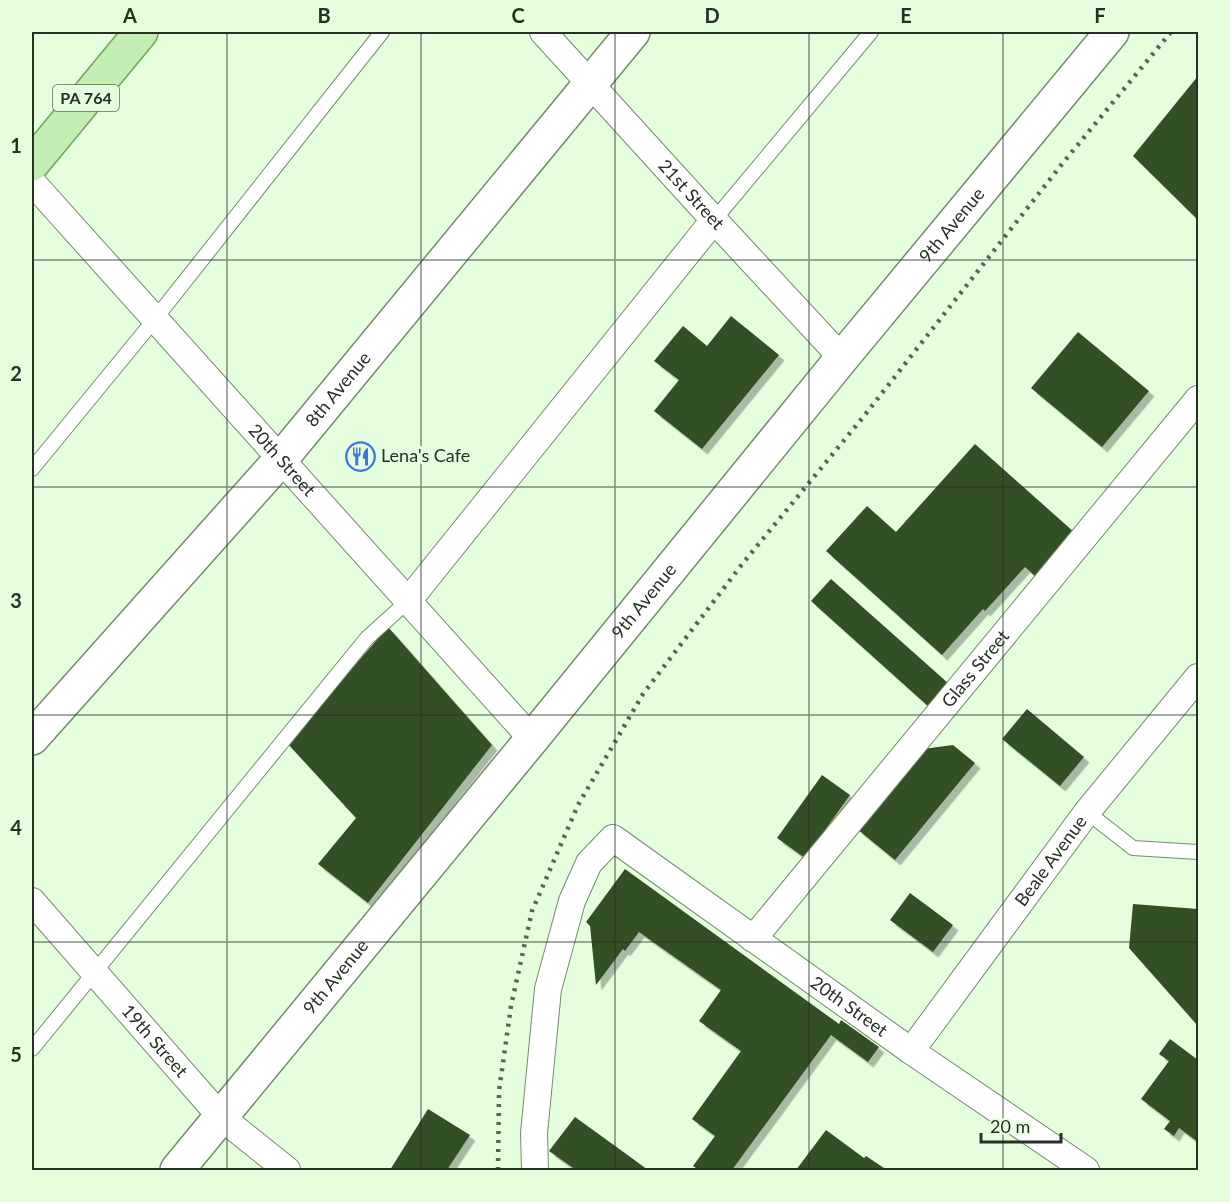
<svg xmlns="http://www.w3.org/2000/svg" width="1230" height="1202" font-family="Lato,sans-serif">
<defs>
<filter id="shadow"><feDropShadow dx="5.5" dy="5.5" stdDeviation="0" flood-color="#0004"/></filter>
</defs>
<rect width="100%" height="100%" fill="#e5fede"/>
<!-- building -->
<path fill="#315027" filter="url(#shadow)" d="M1198 76V220L1133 156Z
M731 316 779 355 702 449 654 411 679 380 654 361 683 326 707 346Z
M1078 332 1149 391 1102 447 1031 388Z
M975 444 1075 533 1036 577 1025 567 985 611 983 609 942 655 826 551 867 506 896 532Z
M831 579 949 684 929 707 811 601Z
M388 627 492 745 368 903 318 864 356 818 287 743Z
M1027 709 1084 757 1060 786 1002 739Z
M953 745 975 763 895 860 857 829 923 749Z
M822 775 850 795 805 858 777 838Z
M625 869 839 1024 841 1020 879 1047 868 1062 831 1035 732 1170H699L693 1166 715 1136 692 1119 741 1051 699 1021 721 990 639 932 625 951 623 949 596 985 590 926 586 922Z
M910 893 953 925 933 952 890 920Z
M1133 904 1198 909V1026L1129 948Z
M1170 1039 1198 1060V1142L1179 1128 1174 1136 1164 1129 1170 1121 1141 1099 1169 1061 1159 1054Z
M428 1109 470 1135 447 1170H390Z
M575 1117 629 1156 648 1170H576L549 1151Z
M826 1130 864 1158 866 1156 887 1170H796Z"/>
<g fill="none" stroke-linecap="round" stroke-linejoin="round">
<defs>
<path id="service" d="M714 220 871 32
M32 469 155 319 382 32
M1087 812 1133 848 1198 852
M32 1049 367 638 408 601"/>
<g id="minor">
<path id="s1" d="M543 32 714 220 842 358"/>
<path id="s2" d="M32 182 532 739"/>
<path d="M408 601 714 220"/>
<path id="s3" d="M32 901 221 1117 287 1170"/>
<path id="s4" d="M753 939 1198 399"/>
<path id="s5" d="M911 1051 1087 812 1198 677"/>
<path id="s6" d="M535 1170 534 1133 548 989 572 901 589 863 613 838 911 1051 1086 1170"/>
</g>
<g id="tertiary">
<path id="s7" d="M32 738 281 459 633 32"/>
<path id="s8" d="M177 1170 532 739 842 358 1112 32"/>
</g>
<path id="primary" d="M32 164 141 32"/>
</defs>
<!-- service casing -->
<use href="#service" stroke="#758b6e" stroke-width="16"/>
<!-- minor casing -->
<use href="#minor" stroke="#758b6e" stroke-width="28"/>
<!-- tertiary casing -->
<use href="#tertiary" stroke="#758b6e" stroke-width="36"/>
<!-- primary casing -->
<use href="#primary" stroke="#71a461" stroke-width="36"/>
<!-- service -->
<use href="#service" stroke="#fff" stroke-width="14"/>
<!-- minor -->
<use href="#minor" stroke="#fff" stroke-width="26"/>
<!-- tertiary -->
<use href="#tertiary" stroke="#fff" stroke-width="33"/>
<!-- primary -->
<use href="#primary" stroke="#c2eeb4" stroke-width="33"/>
<!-- rail -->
<path stroke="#576554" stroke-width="4.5" stroke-dasharray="3 6" stroke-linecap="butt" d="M498 1170 499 1091 511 1006 532 911 578 805 643 694 743 563 864 416 1062 164 1171 32"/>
</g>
<!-- grid -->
<path fill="none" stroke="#263024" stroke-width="1.5" stroke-opacity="0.55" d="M227 32V1170M421 32V1170M615 32V1170M809 32V1170M1003 32V1170M32 260H1198M32 487H1198M32 715H1198M32 942H1198"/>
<!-- icons -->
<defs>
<symbol id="restaurant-ring" viewBox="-11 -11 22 22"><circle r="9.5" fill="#e5fede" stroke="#3c75e5" stroke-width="1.5"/><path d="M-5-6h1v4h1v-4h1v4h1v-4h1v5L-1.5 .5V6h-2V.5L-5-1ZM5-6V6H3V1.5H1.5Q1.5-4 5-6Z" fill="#3c75e5"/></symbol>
</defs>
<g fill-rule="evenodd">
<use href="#restaurant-ring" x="344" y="440" width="33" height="33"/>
</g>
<g text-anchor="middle" stroke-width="6" stroke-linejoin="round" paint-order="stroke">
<!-- shield labels -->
<rect fill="#e5fede" stroke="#5f6e5c" stroke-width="1.5" x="53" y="85" width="66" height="26" rx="4.5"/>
<g font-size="16" font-weight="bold" fill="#263024">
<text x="86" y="104">PA 764</text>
</g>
<!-- street labels -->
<g font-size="18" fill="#263024" stroke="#e5fede">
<text dy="6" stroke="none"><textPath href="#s1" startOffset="220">21st Street</textPath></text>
<text dy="6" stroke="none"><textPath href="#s8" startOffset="1222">9th Avenue</textPath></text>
<text dy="6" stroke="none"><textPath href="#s7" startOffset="464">8th Avenue</textPath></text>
<text dy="6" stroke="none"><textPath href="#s2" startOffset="374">20th Street</textPath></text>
<text dy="6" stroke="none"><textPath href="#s8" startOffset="736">9th Avenue</textPath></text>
<text dy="6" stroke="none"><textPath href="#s4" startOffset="350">Glass Street</textPath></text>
<text dy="6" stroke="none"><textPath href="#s5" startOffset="236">Beale Avenue</textPath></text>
<text dy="6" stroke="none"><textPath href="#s8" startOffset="250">9th Avenue</textPath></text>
<text dy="6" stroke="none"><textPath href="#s6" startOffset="639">20th Street</textPath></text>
<text dy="6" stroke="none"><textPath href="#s3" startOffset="186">19th Street</textPath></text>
</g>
<!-- poi labels -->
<g font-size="18" fill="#263024" stroke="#e5fede" text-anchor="start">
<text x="381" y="462">Lena's Cafe</text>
</g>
</g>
<!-- border -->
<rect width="1230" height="1202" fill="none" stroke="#e5fede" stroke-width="66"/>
<!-- scale -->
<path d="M981 1133v9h80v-9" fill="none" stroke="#263024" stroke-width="3"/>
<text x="990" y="1133" font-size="18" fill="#263024" stroke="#e5fede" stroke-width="4.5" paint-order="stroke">20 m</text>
<rect x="33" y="33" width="1164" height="1136" fill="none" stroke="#263024" stroke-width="2"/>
<g font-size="20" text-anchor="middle" font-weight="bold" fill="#263024">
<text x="130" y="23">A</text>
<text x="324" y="23">B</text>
<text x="518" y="23">C</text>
<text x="712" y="23">D</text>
<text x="906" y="23">E</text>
<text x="1100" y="23">F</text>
<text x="16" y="153">1</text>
<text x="16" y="381">2</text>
<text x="16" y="608">3</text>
<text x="16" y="835">4</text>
<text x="16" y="1062">5</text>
</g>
</svg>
